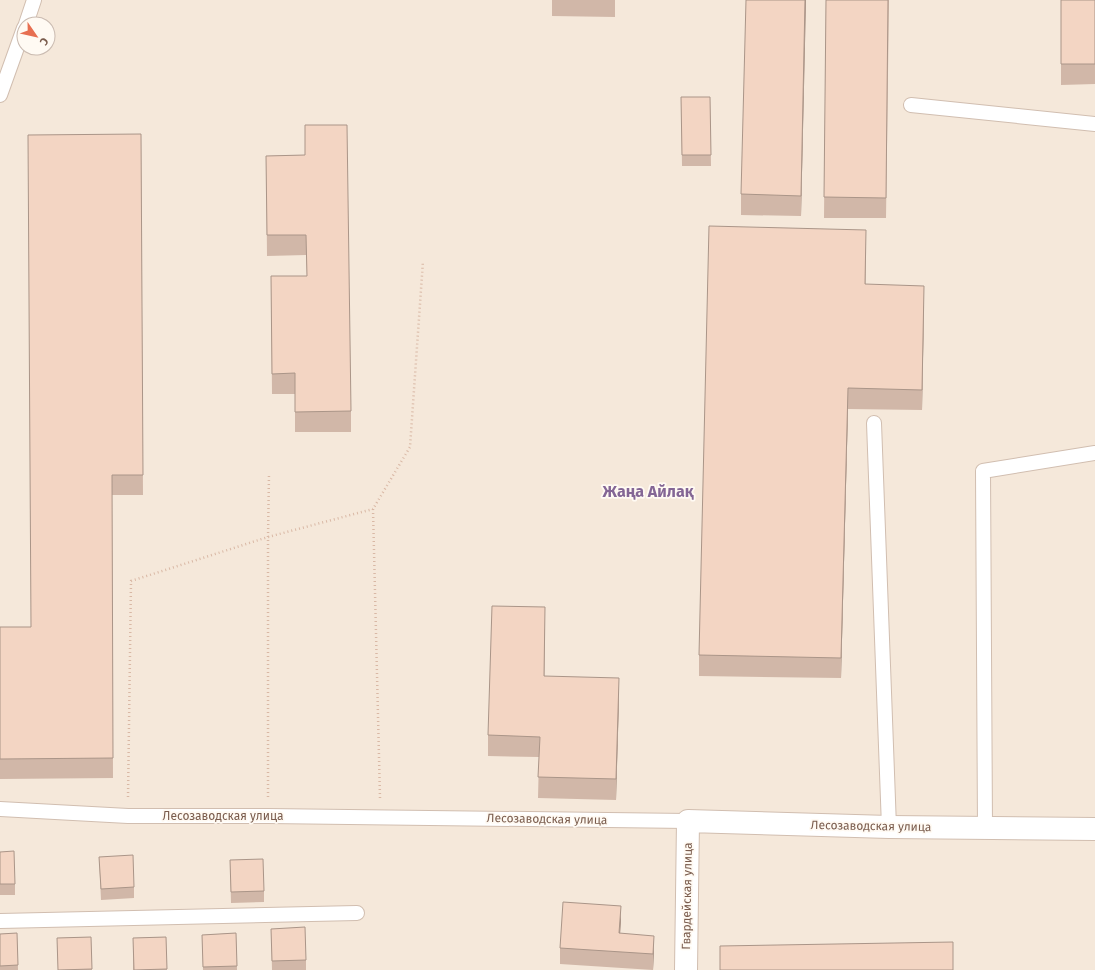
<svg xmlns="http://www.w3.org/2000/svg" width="1095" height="970" font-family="'Fira Sans',sans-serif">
<rect width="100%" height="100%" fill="#fdf6ec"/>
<!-- residential -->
<path fill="#f5e8da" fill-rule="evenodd" d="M0 0H1095V970H0ZM24 24H48V48H24Z"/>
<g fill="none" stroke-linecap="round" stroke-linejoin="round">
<defs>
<path id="lane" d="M26 24 34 0
M0 95 24 28
M911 105 1095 124
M874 423 889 827
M0 809 128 816H268L688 821
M985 828 983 471 1095 453
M0 921 357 913"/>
<path id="street" d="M686 970 688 821 889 827 1095 829"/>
</defs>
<!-- lane casing -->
<use href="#lane" stroke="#d1beb0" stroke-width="16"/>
<!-- street casing -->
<use href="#street" stroke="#d1beb0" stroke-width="24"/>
<!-- path -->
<path stroke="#d9b8a5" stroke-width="2.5" stroke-dasharray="1 3" stroke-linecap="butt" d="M128 797 131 581 268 537 373 509
M268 797V537L269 473
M380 798 373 509 410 447 423 261"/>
<!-- lane -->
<use href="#lane" stroke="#fff" stroke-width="14"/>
<!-- street -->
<use href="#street" stroke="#fff" stroke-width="22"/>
</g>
<!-- wall -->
<path fill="#d1b7a8" d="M552 0H615V17L552 16Z
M806 0 801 216 741 215V194Z
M826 0H889L886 218H824Z
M1061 0H1095V84L1061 85Z
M681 97H710L711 166H682Z
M141 134 143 495H112L113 778 0 779V627H31Z
M305 155 351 411V432H295V394H272L271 276H307L306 255 267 256 266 156Z
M866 250 865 284 924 306 922 410 848 409 841 678 699 676V655Z
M545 628 544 676 619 699 616 800 538 798 539 757 488 756V735Z
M0 852 15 884V895H0Z
M99 857 134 887V898L101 900Z
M230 860 264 891V902L231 903Z
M621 921 620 933 654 951 653 970 560 964V948Z
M271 929 306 960V970H272Z
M17 933 18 970H0V934Z
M236 933 237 970H203L202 935Z
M91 937 92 970H58L57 938Z
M166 937 167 970H133V938Z"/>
<!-- shaded-wall -->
<path fill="#aa9588" d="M805 0H806L801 216V196Z
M866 230V250L865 305V284Z
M924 286V306L922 410V390Z
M848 388V409L841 678V658Z
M545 607V628L544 697V676Z
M619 678V699L616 800V779Z
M621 906V921L619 949V933Z
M654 936V951L653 970V954Z"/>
<!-- building -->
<path fill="#f3d5c3" stroke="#aa9588" d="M746 0H805L801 196 741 194Z
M826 0H888L886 198 824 197Z
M1061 0H1095V64H1061Z
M681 97H710L711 155H682Z
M305 125H347L351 411 295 412V373L272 374 271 276H307L306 235H267L266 156 305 155Z
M141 134 143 475H112L113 758 0 759V627H31L28 135Z
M709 226 866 230 865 284 924 286 922 390 848 388 841 658 699 655Z
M492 606 545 607 544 676 619 678 616 779 538 777 540 737 488 735Z
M14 851 15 884H0V852Z
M133 855 134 887 101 889 99 857Z
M263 859 264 891 231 892 230 860Z
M563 902 621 906 619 933 654 936 653 954 560 948Z
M305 927 306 960 272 961 271 929Z
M17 933 18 965 0 966V934Z
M236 933 237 966 203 967 202 935Z
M91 937 92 969 58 970 57 938Z
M166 937 167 969 134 970 133 938Z
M953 942V970H720V946Z"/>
<g text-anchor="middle" stroke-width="3.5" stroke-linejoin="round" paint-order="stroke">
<!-- street labels -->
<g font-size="12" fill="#7a5c4d" stroke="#fffaf3">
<text x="223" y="820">Лесозаводская улица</text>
<text transform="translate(547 819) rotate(1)" y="4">Лесозаводская улица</text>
<text transform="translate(871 826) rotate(1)" y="4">Лесозаводская улица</text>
<text transform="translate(687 896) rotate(-89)" y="4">Гвардейская улица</text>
</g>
<!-- district labels -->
<g font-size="16" font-weight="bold" fill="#846695" stroke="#fffaf3">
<text x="648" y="497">Жаңа Айлақ</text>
</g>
</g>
<!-- north arrow -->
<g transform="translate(36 36) rotate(124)"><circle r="19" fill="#fffaf3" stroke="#cabbb1"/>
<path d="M0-3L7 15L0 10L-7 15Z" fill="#e76f51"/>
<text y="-6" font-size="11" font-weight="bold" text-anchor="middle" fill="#7a5c4d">С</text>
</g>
</svg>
